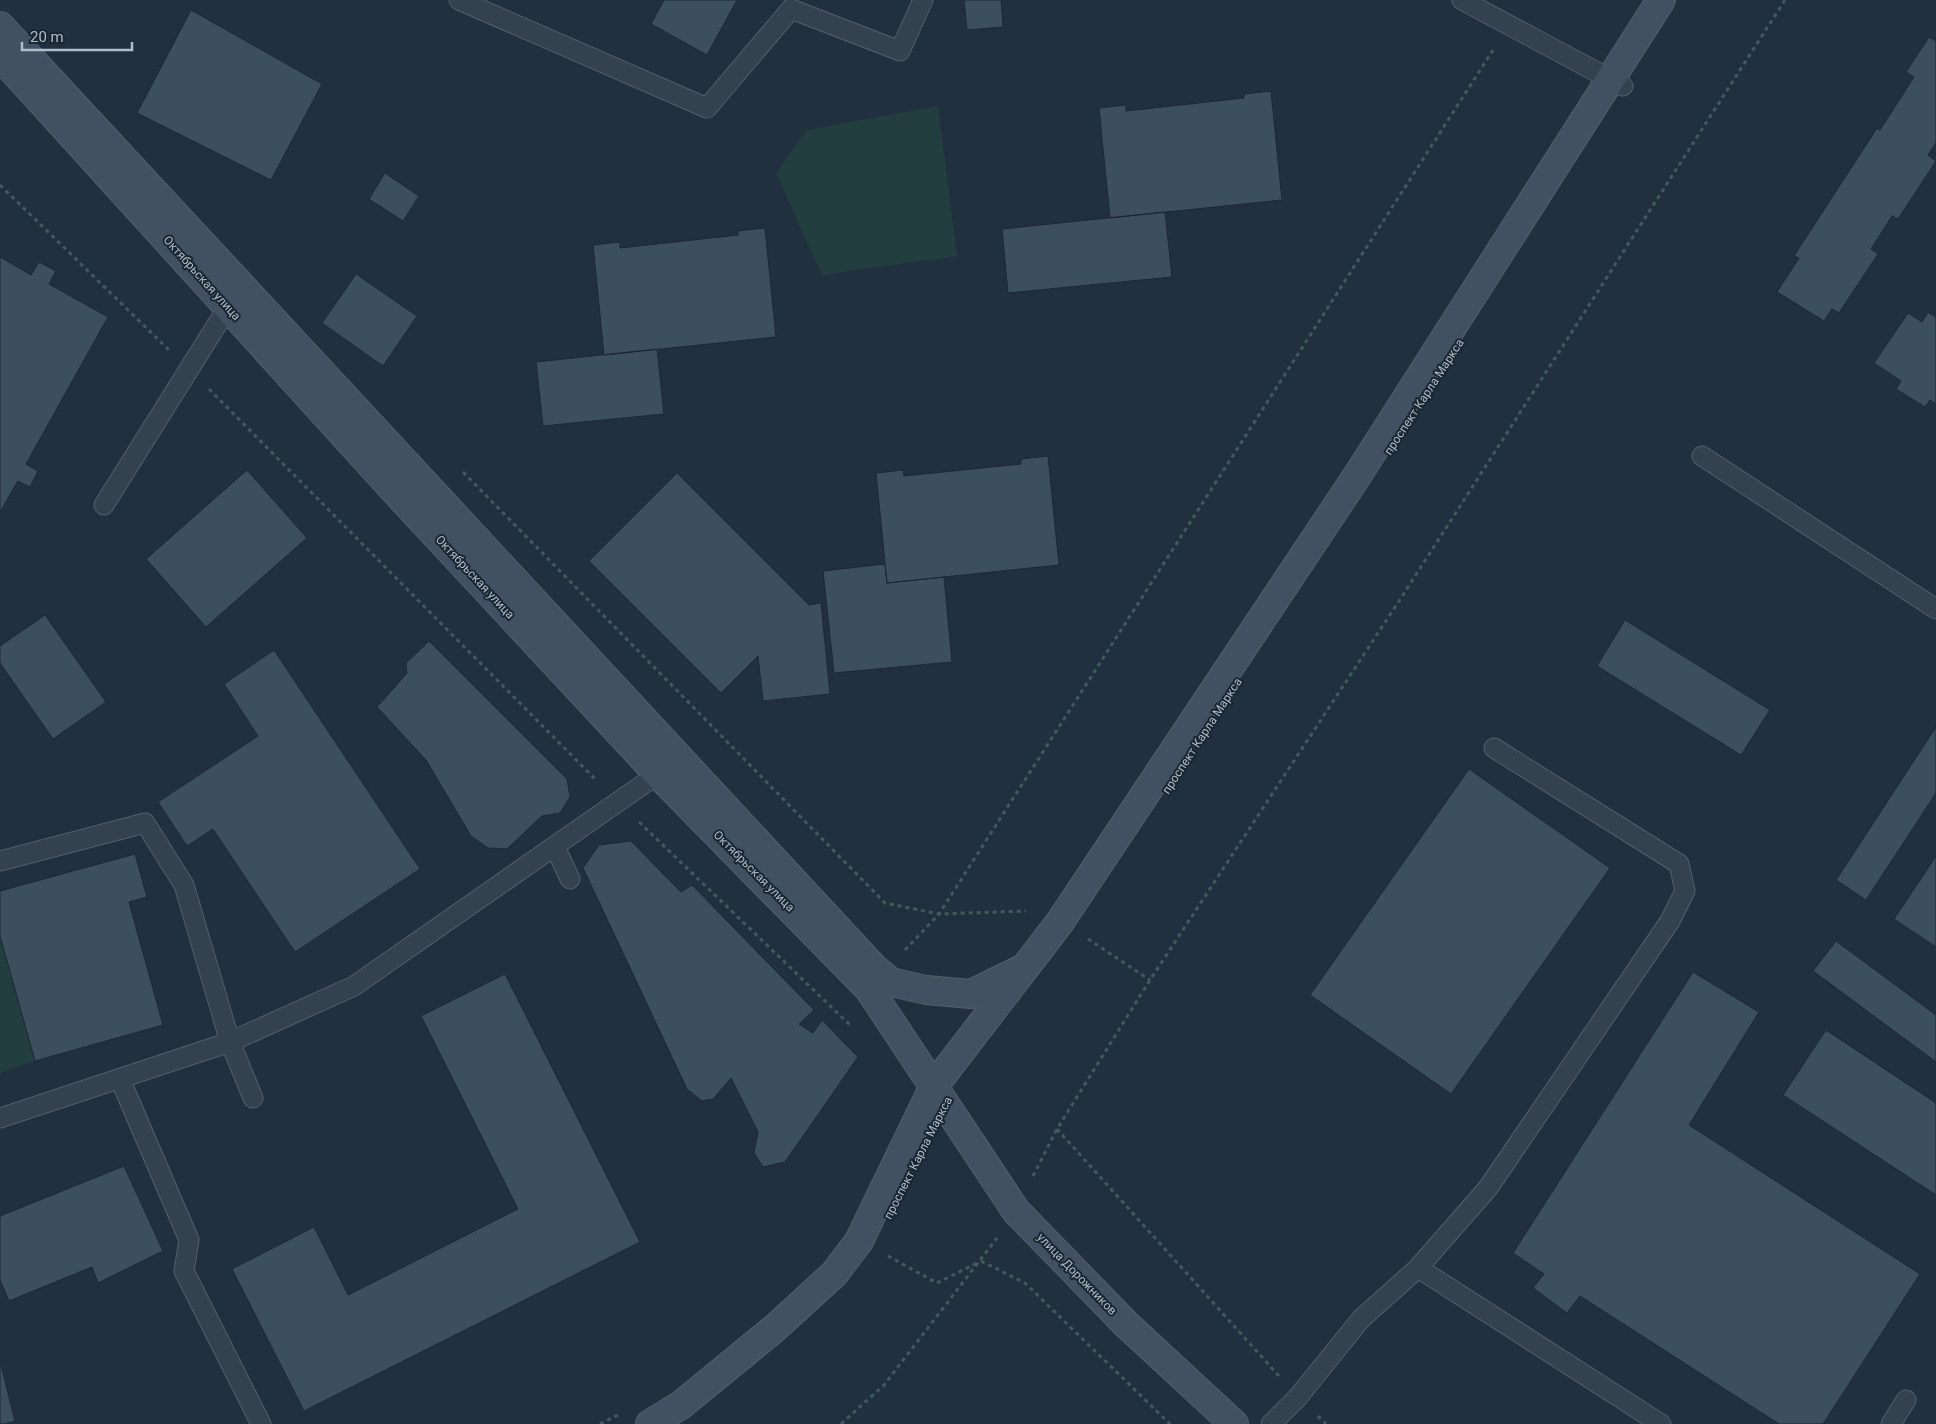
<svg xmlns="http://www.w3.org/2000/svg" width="1936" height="1424" font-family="Roboto,sans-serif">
<rect width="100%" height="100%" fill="#20303e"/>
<!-- green -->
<path fill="#223e3f" d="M938 106 957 256 822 275 776 173 807 130Z
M0 936 35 1061 0 1073Z"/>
<!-- building -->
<path fill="#3c4f5d" stroke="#1c2835" d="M664 0H737L707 55 651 24Z
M964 0H1001L1003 27 967 30Z
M191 10 322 84 271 180 137 113Z
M1929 37 1936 41V143L1928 155 1936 161 1898 219 1892 216 1871 249 1878 254 1839 313 1832 309 1824 321 1777 292 1799 258 1794 256 1877 128 1880 130 1914 77 1906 72Z
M1271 91 1282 200 1110 218 1099 108 1126 105V111L1244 98V94Z
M385 173 419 196 403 221 369 199Z
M1165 212 1172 277 1008 293 1002 229Z
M765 228 776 337 604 355 593 245 620 242V248L738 235V231Z
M0 257 31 275 39 262 56 271 49 284 108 317 26 464 38 471 30 487 18 481 0 512Z
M356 274 417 316 383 366 322 323Z
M1928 312 1936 317V404L1930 400 1925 407 1896 389 1901 381 1874 363 1908 313 1922 322Z
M657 349 664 414 543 426 536 362Z
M1048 456 1059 565 887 583 876 473 903 470 904 476 1021 464V459Z
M247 470 307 538 206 627 146 559Z
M677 473 809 605 821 603 830 694 763 701 758 656 721 693 589 561Z
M885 564 887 583 944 577 952 662 834 673 823 571Z
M45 615 106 702 53 739 0 663V646Z
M1625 620 1770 710 1741 755 1597 666Z
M429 641 567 779 570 797 560 813 542 816 507 849 488 848 471 836 426 760 377 707 407 673 406 663Z
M274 650 420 869 295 952 213 829 187 846 158 802 258 736 224 684Z
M1936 727V793L1866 900 1836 880Z
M1469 769 1610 868 1451 1094 1310 995Z
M631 841 681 892 692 885 814 1010 799 1024 813 1033 822 1020 858 1057 785 1162 763 1167 754 1153 758 1132 731 1078 713 1099 702 1101 687 1089 583 868 599 845Z
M135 854 147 897 129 902 163 1025 35 1061 0 936V891Z
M1936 856V947L1894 919Z
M1836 941 1936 1015V1062L1813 971Z
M1693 972 1759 1012 1689 1125 1920 1274 1823 1424H1779L1580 1296 1567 1313 1533 1288 1544 1274 1513 1253Z
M505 974 640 1242 304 1411 232 1269 314 1227 348 1295 518 1209 421 1016Z
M1826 1030 1936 1103V1195L1783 1095Z
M124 1166 163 1251 98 1283 92 1267 9 1301 0 1280V1216Z
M0 1361 15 1421 5 1424H0Z"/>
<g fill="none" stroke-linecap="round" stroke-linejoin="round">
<defs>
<path id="lane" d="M459 0 707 108 791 9 900 51 923 0
M1462 0 1623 86
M1702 456 1936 609
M104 505 228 307
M555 847 570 879
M0 861 145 823 184 885 230 1042 0 1118
M120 1079 189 1240 184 1271 261 1424
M253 1098 230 1042 354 986 658 774
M1418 1268 1661 1424
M1271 1424 1298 1397 1361 1319 1418 1268 1488 1188 1670 921 1685 891 1679 864 1494 748
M1891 1424 1906 1400"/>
<path id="secondary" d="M0 26 874 968 891 982 926 990 971 994 1020 970
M0 56 393 489 658 774 869 989 1016 1211 1126 1324 1234 1424
M650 1424 681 1405 775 1328 834 1274 859 1241 934 1086 1060 922 1357 476 1661 0"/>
</defs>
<!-- lane casing -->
<use href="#lane" stroke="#535f6c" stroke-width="21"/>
<!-- secondary casing -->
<use href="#secondary" stroke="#535f6c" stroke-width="30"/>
<!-- path -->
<path stroke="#405b5b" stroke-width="3" stroke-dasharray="4 4" stroke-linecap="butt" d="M0 185 169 350
M209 389 597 781
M463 472 885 903 939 914 1026 911
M639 822 851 1026
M1088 939 1150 980
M905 950 939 914 1493 50
M1057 1129 1279 1376
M1033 1176 1057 1129 1150 980 1401 598 1785 0
M888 1256 937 1283 979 1262
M981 1261 1025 1283 1170 1424
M1318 1416 1326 1424
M600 1424 620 1414
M841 1424 884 1385 997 1238"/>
<!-- lane -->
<use href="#lane" stroke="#34414e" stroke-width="19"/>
<!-- secondary -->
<use href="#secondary" stroke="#425161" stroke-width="28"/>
</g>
<g text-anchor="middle" stroke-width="4" stroke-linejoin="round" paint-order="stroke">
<!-- street labels -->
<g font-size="12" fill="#b0bcc9" stroke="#1a2632">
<text transform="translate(202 278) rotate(48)" y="4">Октябрьская улица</text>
<text transform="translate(1424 397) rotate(-57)" y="4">проспект Карла Маркса</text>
<text transform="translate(475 577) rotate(47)" y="4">Октябрьская улица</text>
<text transform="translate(1202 736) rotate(-57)" y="4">проспект Карла Маркса</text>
<text transform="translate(754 871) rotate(45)" y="4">Октябрьская улица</text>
<text transform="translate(918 1158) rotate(-63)" y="4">проспект Карла Маркса</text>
<text transform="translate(1077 1274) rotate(46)" y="4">улица Дорожников</text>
</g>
</g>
<!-- scale -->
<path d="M22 42v8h110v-8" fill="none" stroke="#b0bcc9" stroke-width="2.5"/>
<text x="30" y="42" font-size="15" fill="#b0bcc9" stroke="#1a2632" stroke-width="4" paint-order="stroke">20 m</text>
</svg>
